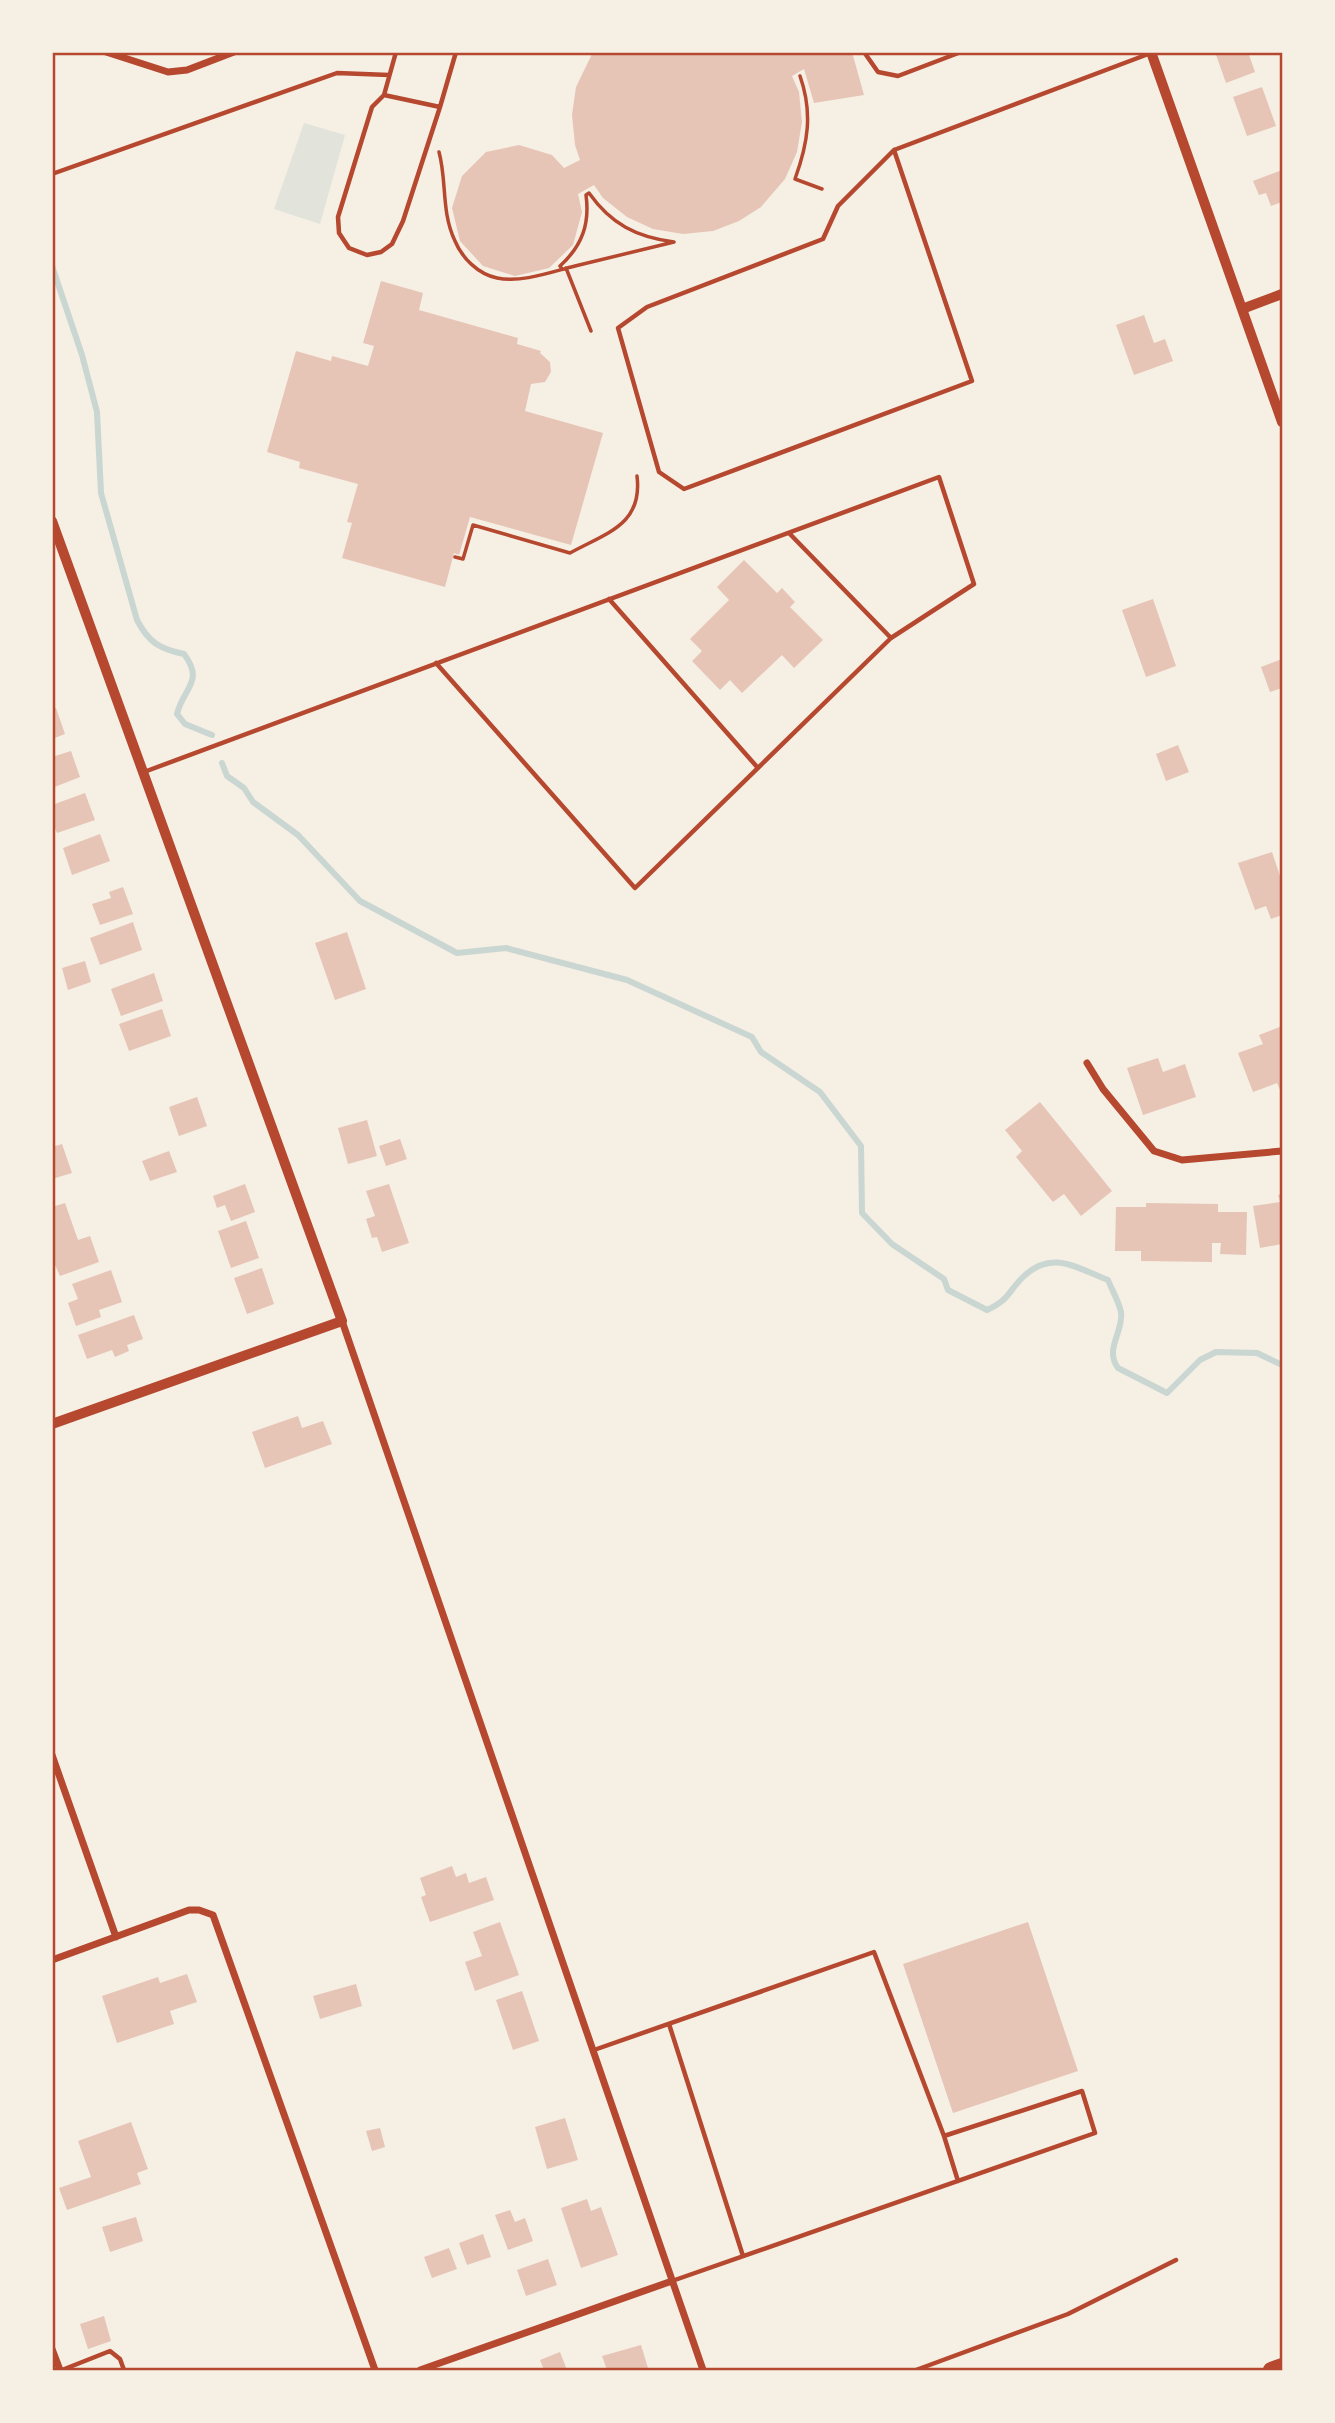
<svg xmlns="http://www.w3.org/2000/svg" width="1335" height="2423" font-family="Bitter,serif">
<rect width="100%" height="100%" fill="#f6efe4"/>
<!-- green -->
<path fill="#e2e4dc" d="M304 123 345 135 320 224 274 209Z"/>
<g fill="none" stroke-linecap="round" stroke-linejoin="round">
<!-- stream -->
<path stroke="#c9d6d2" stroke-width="6" d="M52 266 82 355 97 412 101 493 137 620C149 643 160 649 184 654 205 682 183 688 177 714L185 724 212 735
M222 763 227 776 244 788 253 802 298 835 360 901 457 953 506 948 627 980 752 1037 761 1052 820 1092 861 1146 862 1213 892 1244 944 1279 948 1290 987 1310C1010 1299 1007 1293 1023 1277 1052 1249 1076 1268 1108 1280 1112 1290 1119 1302 1121 1312 1124 1331 1104 1349 1118 1368L1167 1393 1200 1360 1216 1352 1257 1353 1282 1365"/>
</g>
<!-- building -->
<path fill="#e6c5b7" d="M593 52H852L864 95 814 103 804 69 792 76 799 92 802 122 797 152 785 179 761 207 739 221 713 231 683 234 653 229 627 217 603 198 594 185 578 194 582 212 573 245 549 268 515 276 483 266 460 241 452 208 462 176 486 152 519 145 552 155 564 168 580 160 575 145 572 115 576 87Z
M1215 52H1248L1255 72 1226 83Z
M1262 87 1276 126 1247 136 1233 97Z
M1282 170V202L1271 206 1266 193 1259 195 1253 181Z
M381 281 423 293 419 310 518 338 517 344 541 351 540 353 550 362 551 372 545 382 531 384 525 411 603 433 571 545 470 517 459 555 454 553 445 587 342 558 352 523 347 522 358 484 299 468 300 462 267 452 296 351 331 361 332 356 368 366 374 346 363 343Z
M1144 315 1154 343 1165 339 1173 361 1134 375 1116 325Z
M744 560 777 593 782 588 795 602 790 607 823 640 794 668 782 655 742 693 730 680 720 690 692 661 702 651 690 639 729 600 717 587Z
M1153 599 1176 666 1146 677 1122 610Z
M1282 659V688L1270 692 1261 667Z
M56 708 65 734 52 739V709Z
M1178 745 1189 772 1166 781 1156 754Z
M71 751 80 777 52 788V757Z
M85 793 95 820 57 833 52 821V805Z
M100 834 110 861 72 875 63 848Z
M1272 852 1282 882V915L1271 919 1266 906 1255 910 1238 863Z
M123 887 133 914 100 925 92 904 111 898 109 892Z
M133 922 142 950 100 965 90 938Z
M347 932 366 989 335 1000 315 943Z
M85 961 91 982 68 990 62 968Z
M154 973 163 1001 121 1016 111 989Z
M162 1009 171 1036 129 1051 119 1024Z
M1282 1026V1089L1280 1090 1277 1083 1253 1092 1238 1053 1263 1044 1259 1035Z
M1158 1058 1163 1072 1185 1064 1196 1097 1143 1115 1127 1068Z
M197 1097 207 1126 179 1136 169 1107Z
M1040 1102 1112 1191 1081 1216 1064 1194 1053 1202 1016 1157 1022 1151 1005 1130Z
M367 1120 377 1156 348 1164 338 1128Z
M400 1139 407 1159 386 1166 379 1146Z
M62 1144 72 1173 52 1179V1147Z
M169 1151 177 1172 150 1181 142 1161Z
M245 1184 255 1212 231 1221 225 1205 217 1208 213 1196Z
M389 1184 409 1243 382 1252 377 1237 372 1238 366 1219 375 1216 366 1191Z
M1282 1194V1244L1260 1248 1253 1206 1280 1202 1278 1195Z
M65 1203 78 1240 90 1236 99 1262 60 1276 52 1258V1207Z
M1146 1203 1218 1204V1212H1247L1246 1255 1220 1254 1221 1243H1212V1262L1141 1261V1251H1115L1116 1207H1146Z
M246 1221 259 1258 231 1268 218 1231Z
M262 1268 274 1304 247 1314 234 1278Z
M111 1270 122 1302 99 1310 101 1317 76 1326 68 1303 78 1299 72 1284Z
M134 1315 143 1339 127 1345 129 1351 115 1357 112 1350 87 1359 78 1335Z
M298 1416 302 1428 323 1421 332 1444 265 1468 252 1432Z
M452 1866 456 1877 466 1873 469 1883 486 1877 494 1900 430 1922 421 1897 426 1895 420 1878Z
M500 1922 519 1975 475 1991 465 1962 482 1956 473 1932Z
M1028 1922 1078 2071 953 2113 903 1964Z
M187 1974 197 2002 170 2011 174 2024 117 2043 102 1996 158 1977 160 1983Z
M356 1984 362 2006 320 2019 313 1996Z
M522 1991 539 2041 513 2050 496 2000Z
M565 2118 578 2160 547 2169 535 2127Z
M131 2122 148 2169 137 2173 141 2184 67 2210 59 2188 91 2177 78 2141Z
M380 2128 385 2147 372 2151 366 2131Z
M587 2199 591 2211 601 2207 618 2255 581 2268 561 2208Z
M510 2210 515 2222 525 2218 533 2241 508 2250 495 2215Z
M136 2217 143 2241 110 2252 102 2227Z
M483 2234 491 2257 467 2265 459 2243Z
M449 2248 457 2269 432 2278 424 2257Z
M548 2259 557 2285 526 2296 517 2270Z
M104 2316 111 2341 88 2349 80 2324Z
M641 2345 648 2368 639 2370H607L602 2356Z
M560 2352 567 2370H544L540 2360Z"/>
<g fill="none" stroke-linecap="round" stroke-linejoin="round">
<!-- path -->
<path stroke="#b5482f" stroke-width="3.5" d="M800 76C813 113 808 143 795 179L822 189
M439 152C447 181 441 212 455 241 462 258 478 274 497 278 522 283 551 272 575 266 608 258 641 250 674 242 636 237 611 224 589 193L586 195C590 224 582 246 560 266L562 269
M566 268 591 331
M455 557 463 559 473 525 570 553C606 533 643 525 637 476"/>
<!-- service -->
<path stroke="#b5482f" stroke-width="4.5" d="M396 52 384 95 440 107 456 52
M864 52 878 72 898 76 961 52
M384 95 372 107 338 217 339 233 349 248 367 255 381 252 392 244 403 221 440 107
M894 150 838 206 823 239 647 307 618 328 659 472 684 489 972 381 894 150 1151 53
M52 174 337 73 389 75
M789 533 891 638
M609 599 758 768
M144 772 939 477 974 584 891 638 635 888 436 663
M669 2024 743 2256
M594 2050 874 1952 944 2136 1082 2091 1095 2133 672 2281
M944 2136 958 2181
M62 2370 110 2351 120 2359 124 2370
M916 2370 1068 2314 1176 2260"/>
<!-- minor -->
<path stroke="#b5482f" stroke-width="7" d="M106 52 168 72 187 70 234 52
M1087 1063 1103 1089 1154 1151 1182 1160 1282 1151
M342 1321 703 2370
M52 1755 116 1937
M52 1960 189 1910H199L213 1915 375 2370
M52 2349 60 2370
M420 2370 672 2281"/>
<!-- tertiary -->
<path stroke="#b5482f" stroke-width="10" d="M1151 52 1282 422
M1242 309 1282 294
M52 521 342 1321 52 1424"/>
<!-- motorway -->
<path stroke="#b5482f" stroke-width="16" d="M1271 2370 1282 2366"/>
</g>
<!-- border -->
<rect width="1335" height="2423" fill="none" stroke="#f6efe4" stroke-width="108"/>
<rect x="54" y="54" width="1227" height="2315" fill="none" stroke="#b5482f" stroke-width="2.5"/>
</svg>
